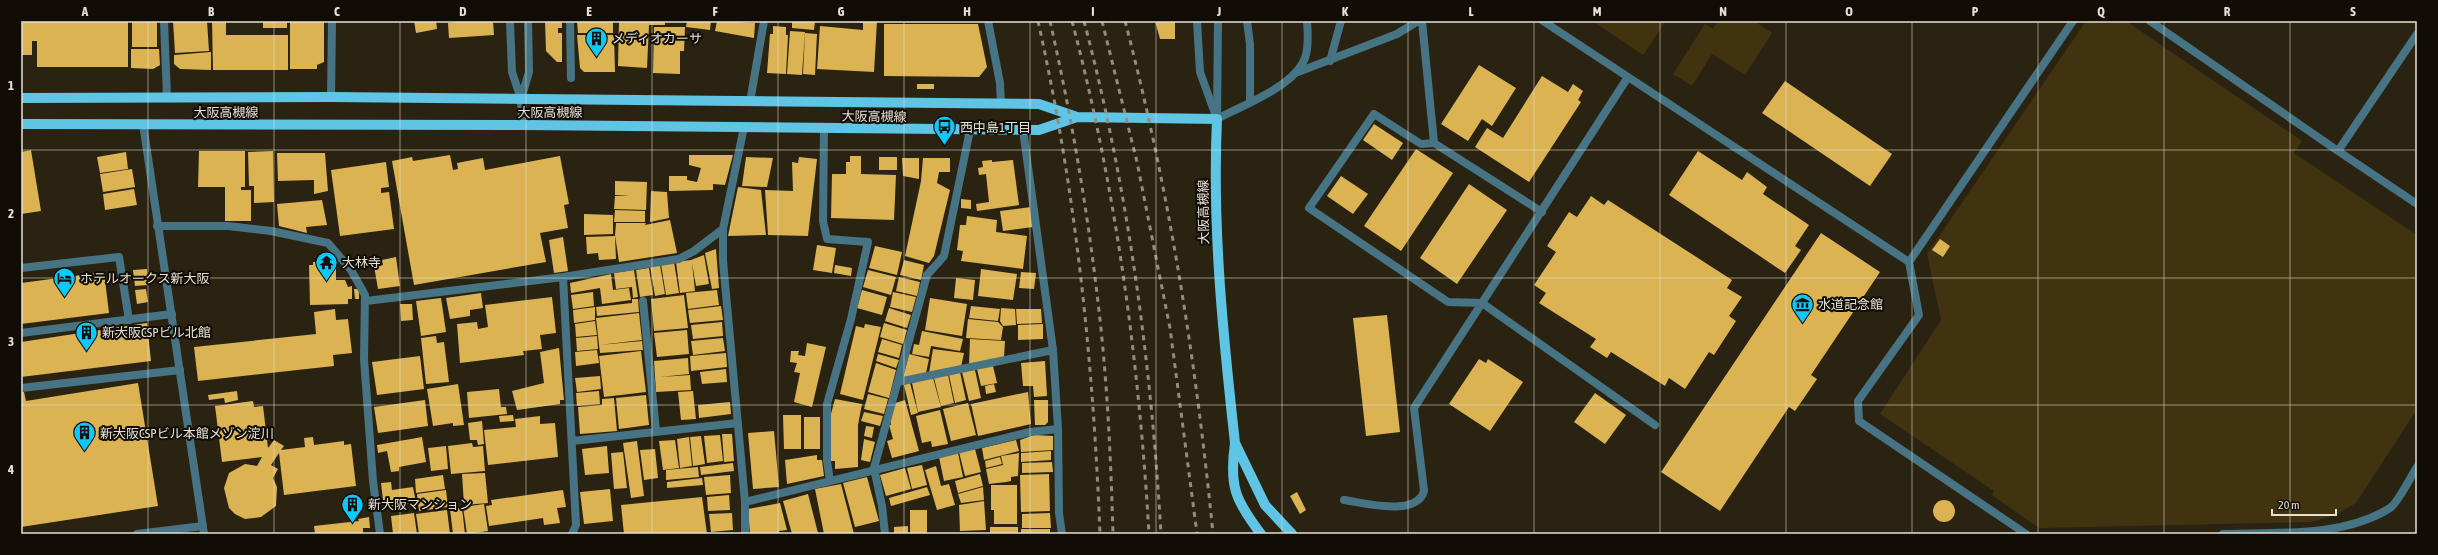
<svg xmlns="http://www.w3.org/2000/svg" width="2438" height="555" font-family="'Asap Condensed','Noto Sans JP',sans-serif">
<rect width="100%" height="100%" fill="#2b2311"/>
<!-- green -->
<path fill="#423310" d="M1593 21H1666L1643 55Z
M1718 21H1754L1772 33 1745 75 1712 54 1692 86 1673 74 1705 24 1713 29Z
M2086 21H2126L2302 141 2294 153 2417 235V409L2356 503 2335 515 2312 522 2039 528 1992 495 1994 491 1880 414 1941 320 1927 254Z"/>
<!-- building -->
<path fill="#dbb353" d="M21 21H128V67H37V41H32V55H21Z
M132 21H157V47H132Z
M173 21H207L209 51 175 53Z
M212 21H226V35H288V70H213Z
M263 21H287V28H263Z
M290 21H324V62L317 65V69H290Z
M414 21H436L437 29 416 33Z
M464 21H493L494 35 449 38 448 23Z
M545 21H562V28H558V33H562V62H557L546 51Z
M577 21H613V33H578Z
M619 21H665V25H649L647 68 618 66Z
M687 21H711L710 30 686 27Z
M717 21 755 23 754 38 715 31Z
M792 21H815L814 30 792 28Z
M852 21H877L874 72 817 69 820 26 863 30V23Z
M1155 21H1175V39H1160Z
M884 24H978L987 67 979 77 884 76Z
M773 26 786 27V35H788L786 74 767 73 770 34H773Z
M654 27H685L684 51H680V74L653 73Z
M790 31 805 32 802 75 787 74Z
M805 33 817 34 815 75 803 74Z
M577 35H614L615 72H584L580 68Z
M131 49H159L160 65 153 69 131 68Z
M211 52V70L180 69 174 64V55Z
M1479 65 1516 88 1492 126 1482 119 1468 141 1441 124Z
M1542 76 1568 92 1573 84 1583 91 1578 100 1581 102 1529 182 1475 147 1487 128 1503 138Z
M1785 81 1892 154 1870 186 1762 113Z
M917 84H934V89H917Z
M1374 124 1403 143 1392 160 1363 140Z
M1416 149 1453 173 1401 251 1364 226Z
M31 150 41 211 21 214V152Z
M199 151H245V187H241V190H251V221H225V187H198Z
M273 151 274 202 254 203V186H249L248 152Z
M1698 151 1742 180 1747 172 1767 187 1763 194 1809 225 1795 246 1801 250 1785 273 1669 195Z
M126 152 128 169 100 173 97 157Z
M277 153H325L328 191 314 194V180L278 181Z
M450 155 453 170 458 169 457 163 483 158 485 170 560 156 569 204 564 205 568 228 540 233 546 262 414 285 392 161 412 157 413 161Z
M689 155H733L725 185 713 184V190L669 191V176H687V180L697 182 701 168 689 165Z
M850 156H861V174L896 175 894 220 831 218 832 174H846V162H850Z
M746 157 773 158 767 187 742 186Z
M799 157 817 159 808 236 768 235 765 190 793 191 792 162 798 163Z
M879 157H897V170H879Z
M902 158H919V179L903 176Z
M923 158H950V172H939L937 183 950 190 934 256 929 263 905 256 921 181Z
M992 160V162L1013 160 1019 205 977 211 976 204 989 202 986 174 979 175 978 168 983 167 982 161Z
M386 162 389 187 381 188V193L389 192 394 229 340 236 331 170Z
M132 169 135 187 103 192 100 174Z
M1341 176 1368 194 1353 214 1327 196Z
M615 181 647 182 646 210 614 209 615 196H630L615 195Z
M1469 184 1507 210 1457 284 1420 258Z
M738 187 761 190 766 235 728 236Z
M134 189 137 205 105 210 103 194Z
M651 191 667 192 669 218 650 222Z
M1591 196 1604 205 1608 200 1732 280 1727 288 1742 297 1729 316 1736 321 1714 355 1709 352 1685 389 1669 378 1665 386 1611 352 1607 358 1590 347 1596 339 1539 303 1546 293 1534 285 1556 252 1547 246 1569 212 1577 217Z
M961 199 971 200V209L961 208Z
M322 200 327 225 306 227 307 233 279 226 277 204Z
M1031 207 1033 227 1003 231 1000 211Z
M615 210 645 211V222H614Z
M584 214 613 215V234L584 235Z
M967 216 997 220 996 232 1027 236 1023 269 961 261 963 251 957 250 960 225H966Z
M670 220 677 253 619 262 615 235 616 223H646L645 225Z
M1821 233 1880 272 1811 375 1817 379 1795 411 1789 407 1720 511 1661 472Z
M615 236 616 259 599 260 598 253 587 254 586 237Z
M563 237 568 271 554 273 549 240Z
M1940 239 1950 246 1943 257 1932 250Z
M817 245 836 248 832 273 813 270Z
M875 246 902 252 897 275 869 268Z
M716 249 719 288 712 289 705 253Z
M704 255 709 284 696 286 692 263 695 291 680 293 676 262 691 260Z
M396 257 400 286 378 289 374 266 383 265 382 260Z
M904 260 924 265 921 280 900 275Z
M333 261V265H336V280H345L348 287 352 286V299H348V304L310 305 309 265H313V262Z
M674 262 679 293 666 295 661 264Z
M660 265 665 294 655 296 650 266Z
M835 265 852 268 851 276 834 273Z
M649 268 653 295 640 297 636 270Z
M147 269 148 285 135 286 133 270Z
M981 269 1017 274 1013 300 978 296Z
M634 270 638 297 633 298 632 287 616 289 614 273Z
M868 270 896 277 891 295 863 287Z
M104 272 109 313 21 324V283Z
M1021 272 1036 273 1034 289 1019 288Z
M611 274 613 290 629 288 631 300 602 304 600 288 571 293 570 283Z
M899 277 920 282 917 296 896 291Z
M956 278 975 280 973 300 954 298Z
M146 289 148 302 137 304 135 290Z
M354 289H359V299H355Z
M717 290 719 305 688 309 686 293Z
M862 290 887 297 882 315 857 308Z
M593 292 594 306 573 309 571 295Z
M893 292 916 297 912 312 890 307Z
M481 293 483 308 470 310V316L450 319 446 298Z
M684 295 688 328 654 331 651 299Z
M552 297 556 333 540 335 542 349 523 351 524 355 460 363 457 324 477 322 478 329 488 327 485 305Z
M441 298 446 332 421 336 416 301Z
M930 298 967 304 962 336 925 330Z
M632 299H638L639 312 597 316 596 307 632 303Z
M400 304H412L413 320 401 321Z
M721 306 723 320 690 323 688 310Z
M971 306 1000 309 998 321 969 318Z
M595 307V320L574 323 573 310Z
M889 308 911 315 907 328 885 321Z
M1001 308 1015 309 1016 325 1003 326 1000 321Z
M335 309 336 320 348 319 352 353 333 355 334 366 198 381 194 347 316 334 314 312Z
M1016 309H1041L1042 323 1017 324Z
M639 313 642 340 599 345 596 318Z
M1387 315 1400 432 1366 436 1353 318Z
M968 319 998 322 1003 327 1001 340 966 338Z
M595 321 597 335 576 337 575 324Z
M722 322 723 336 693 339 691 325Z
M147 323 151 361 21 377V342Z
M884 323 907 330 903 344 880 337Z
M865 324 881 327 863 400 840 394 856 326 864 328Z
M1043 324V339L1018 340V325Z
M687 330 689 354 657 357 654 333Z
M922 331 963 339 960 351 931 346 929 357 912 354 914 344 919 345Z
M436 336 437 343 444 342 449 382 426 384 421 338Z
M597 336 598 349 577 351 576 338Z
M723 338 725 351 693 355 691 341Z
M882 339 902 345 899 358 878 352Z
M970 339 1005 341 1004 357 969 365Z
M642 341 643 350 600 353 599 345Z
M807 343 826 347 812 407 794 402 800 373 794 372 797 363 790 362 791 351H799L798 355 805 356Z
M559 348 564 400H560V404L517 410 512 391 544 383 540 352Z
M933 349 964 353 961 367 929 373Z
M597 350 599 363 576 366 575 352Z
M641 351 646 392 604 397 599 356Z
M726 353 727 367 691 371 690 356Z
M878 354 899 360 896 368 876 361Z
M909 354 929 359 926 373 903 378Z
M420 356 424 389 377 395 372 362Z
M688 358 689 374 660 377 690 375 691 390 656 392 654 361Z
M1479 359 1486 363 1488 359 1523 382 1490 431 1449 404Z
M1045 361 1047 396 1034 397 1033 386H1023L1021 363Z
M876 363 896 370 889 398 868 392Z
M993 366 997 383 981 386 977 369Z
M726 369 727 382 702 384 700 372Z
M975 370 981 398 969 401 962 372Z
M960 372 966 400 955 403 949 375Z
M948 375 954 403 941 406 934 378Z
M600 376 601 389 577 392 575 378Z
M933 378 941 407 918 412 912 383Z
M138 383 158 506 21 527V392H24L26 401Z
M910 383 918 413 911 415 904 385Z
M458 384 464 425 453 426V423L433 426 427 389Z
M994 384 996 392 986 394 985 386Z
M499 389 501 407H506L507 414 469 418 467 392Z
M237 391 238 400 225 403 224 398 209 400 208 395Z
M599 391 600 404 577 406 576 393Z
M693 391 696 419 681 420 678 392Z
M1028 392 1031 424 978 436 971 404Z
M1595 393 1626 415 1605 444 1574 422Z
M868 394 888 399 884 414 864 409Z
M646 395 649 425 619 429 616 398Z
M614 398 617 431 580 434 578 407 602 405V399Z
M835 399 862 404 858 425V467L835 469V461H830L828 425Z
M425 400 428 426 378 433 374 407Z
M905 400 919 451 892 458 887 441 893 439 889 425H891L890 417 895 403Z
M1034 400H1048V422L1045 425H1035Z
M253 401 254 407 263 406 268 448 274 440 284 446 281 450 305 447 304 438 313 437 314 445 344 441V445L351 444 356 486 284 495 279 453 271 465 278 469 273 478 277 487 276 506 261 517 245 519 235 514 229 508 224 488 229 473 245 464 257 466 262 457 222 462 215 406Z
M730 402 731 414 699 418 698 405Z
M968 403 976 435 951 441 943 409Z
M940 410 948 444 932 447 931 441 922 443 916 416Z
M864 412 883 416 880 426 861 421Z
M513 415 514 421 500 422 499 416Z
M783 415H801V449H784Z
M540 416V424L555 423 558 457 488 465 484 430 516 427 515 419Z
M804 417H820V449H804Z
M482 421 484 444 478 445 477 440H470L468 423Z
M866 426 874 427 872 438 864 436Z
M774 431 779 487 753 489 748 433Z
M722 434H732L734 461 724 462Z
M720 435 723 461 707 463 704 436Z
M1034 435 1053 436V450L1021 452 1020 440Z
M701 436 705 464 693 466 690 437Z
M422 437 426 462 399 467V471L391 472 387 451 378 453 377 445Z
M689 437 692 466 680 468 677 439Z
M864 439 875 442 870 462 861 460Z
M675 440 679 468 663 470 659 441Z
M1016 440 1019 451 984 460 982 448Z
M637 441 644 496 631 498 623 443Z
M472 443 473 447 483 446 485 471 451 474 448 446Z
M446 446 448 469 431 471 428 448Z
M607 446 609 473 585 475 582 449Z
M655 449 658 478 644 480 640 450Z
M975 449 981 472 965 476 959 452Z
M1051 451V460L1021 462V453Z
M623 452 627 488 614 489 611 453Z
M958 453 963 477 944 481 939 457Z
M1019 453 1018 476 1011 477V481L1006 482 989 484 986 469 1003 465 1001 456Z
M817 455V460H822L824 476 787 484 785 460Z
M1000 457 1002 464 986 468 985 461Z
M1052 462 1053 472 1022 473V463Z
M733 463 734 471 701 475 700 467Z
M922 465 927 485 912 489 907 468Z
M936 466 941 486 949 484 955 505 937 510 925 470Z
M698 467 699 477 666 480V470Z
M905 468 911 489 886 496 880 475Z
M485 473 488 503 464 505 462 474Z
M980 474 983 486 958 493 955 481Z
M1049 474 1050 511 1021 512 1020 475Z
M443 475 445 489 416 493 415 479Z
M730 475 731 493 706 495 704 477Z
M867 477 879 521 855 527 843 483Z
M702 478 703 485 667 488V482Z
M391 482 392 490 413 487 416 503 384 508 381 483Z
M841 484 854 534H824L815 489Z
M991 485H1017V524H994V510H991Z
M927 487 930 495 891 506 889 498Z
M983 487 984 500 961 503 958 494Z
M610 489 613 521 584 524 580 492Z
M446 490 448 507 419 511 417 494Z
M563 490 566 507 557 508 560 523 544 525 543 518 489 526 486 506 492 505 491 500Z
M1297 492 1306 510 1300 514 1290 496Z
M808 494 818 533 792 534 783 501Z
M729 495 730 510 708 511 707 497Z
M702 497 707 534H624L621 505Z
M1933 511a11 11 0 1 1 22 0a11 11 0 1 1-22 0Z
M984 501 986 530 960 531 959 505Z
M780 503 787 530 779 531 780 534H750L748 509Z
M484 504 488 531 467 534 463 507Z
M462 508 465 534H453L450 509Z
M447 510 450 534H419L416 514Z
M910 510H927V534H910Z
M414 513 417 534H393L391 516Z
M732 513 733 530 711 532 709 514Z
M1050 513 1051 528H1022V514Z
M369 517 370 528H363V534H315L314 526 359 521 358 519Z
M908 526V534H894V527Z
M990 527H1018V534H990Z
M1021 529H1050V534H1021Z"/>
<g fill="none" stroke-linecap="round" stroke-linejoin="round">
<!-- service -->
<path stroke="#477484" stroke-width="8" d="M1422 21 1434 143
M1543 21 1909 262
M2150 21 2338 151 2417 34
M1330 61 1341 21
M1298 72 1397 34 1418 21
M2338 151 2417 204
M1542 212 1434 143 1421 144 1374 114 1309 208 1448 302 1482 303 1655 425
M21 268 119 257 129 320
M21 333 172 314
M898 382 1053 350
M21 388 180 370
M1058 429 1059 513 1062 534
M874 468 927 275
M1344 500C1365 503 1417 517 1424 491L1414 408 1628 77
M137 534 203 526
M2026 534 1859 421 1858 401 1919 315 1909 262 2073 21
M2223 534C2277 532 2342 538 2390 508 2398 503 2411 476 2417 467"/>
<!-- pedestrian -->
<path stroke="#477484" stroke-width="8" d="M570 21 571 78"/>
<!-- minor -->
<path stroke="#477484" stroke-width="8" d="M164 21 167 98
M510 21 512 72 521 99 522 125
M988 21 1000 83 1001 104
M1197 21 1200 72 1217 119C1243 105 1294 87 1305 58 1309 47 1308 33 1307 21
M1247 21 1250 44V101
M331 97 332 21
M521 99 529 72 528 21
M750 102 764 21
M744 127 723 229V261L745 502V534
M824 128 823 221 827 239 868 242 851 319 827 404V461L830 481
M157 226H228L271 231 328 243 351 270 365 295 364 359 373 481 380 534
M927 275 944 256 970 130
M563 277 576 525 572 534
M366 301 563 277 679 259 694 251 723 229
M643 301 656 431
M572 441 738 423
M874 468 882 506 885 534
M745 502 1030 432 1058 429 1053 350 1023 130"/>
<!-- tertiary -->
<path stroke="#477484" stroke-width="8" d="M1217 119 1218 21
M143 124 204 534"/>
<!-- primary -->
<path stroke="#60c4e5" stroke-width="10" d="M21 98 331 97 1039 104 1077 117 1217 119C1212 227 1223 335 1235 443 1229 486 1235 500 1261 534
M21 124 522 125 1039 130 1077 117
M1235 443 1265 505 1292 534"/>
<!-- rail -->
<path stroke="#938c7e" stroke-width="3" stroke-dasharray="5 5" stroke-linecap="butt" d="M1038 21C1076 192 1093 359 1100 534
M1050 21C1073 123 1090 225 1101 329 1108 397 1111 465 1113 534
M1072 21C1116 188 1139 362 1149 534
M1084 21C1128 188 1151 362 1161 534
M1102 21 1137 162 1170 328 1197 534
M1125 21C1169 189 1196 361 1213 534"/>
</g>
<!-- grid -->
<path fill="none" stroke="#e6e1d5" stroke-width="1" stroke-opacity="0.55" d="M148 21V534M274 21V534M400 21V534M526 21V534M652 21V534M778 21V534M904 21V534M1030 21V534M1156 21V534M1282 21V534M1408 21V534M1534 21V534M1660 21V534M1786 21V534M1912 21V534M2038 21V534M2164 21V534M2290 21V534M21 150H2417M21 278H2417M21 405H2417"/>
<!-- icons -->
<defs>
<symbol id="building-pin" viewBox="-11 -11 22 30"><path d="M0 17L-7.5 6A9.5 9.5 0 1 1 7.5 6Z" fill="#0bcafa" stroke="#110d06"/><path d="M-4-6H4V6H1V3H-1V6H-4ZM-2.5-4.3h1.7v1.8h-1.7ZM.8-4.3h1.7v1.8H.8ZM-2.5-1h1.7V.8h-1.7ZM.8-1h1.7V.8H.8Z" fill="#111"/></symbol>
<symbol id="bus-pin" viewBox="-11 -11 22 30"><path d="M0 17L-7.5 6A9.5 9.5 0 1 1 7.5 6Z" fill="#0bcafa" stroke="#110d06"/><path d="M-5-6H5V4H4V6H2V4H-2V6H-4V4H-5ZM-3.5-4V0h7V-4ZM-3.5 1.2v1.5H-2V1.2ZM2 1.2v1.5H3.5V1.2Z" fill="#111"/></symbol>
<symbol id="temple-pin" viewBox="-11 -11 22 30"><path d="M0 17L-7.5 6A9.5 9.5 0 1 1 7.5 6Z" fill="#0bcafa" stroke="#110d06"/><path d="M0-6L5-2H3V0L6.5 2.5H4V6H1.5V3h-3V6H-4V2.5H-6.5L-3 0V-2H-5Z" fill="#111"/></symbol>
<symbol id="hotel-pin" viewBox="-11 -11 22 30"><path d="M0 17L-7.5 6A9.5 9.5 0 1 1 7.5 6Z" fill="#0bcafa" stroke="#110d06"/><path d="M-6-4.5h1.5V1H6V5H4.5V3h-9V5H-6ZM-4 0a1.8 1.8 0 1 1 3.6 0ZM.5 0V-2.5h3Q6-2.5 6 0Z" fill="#111"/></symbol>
<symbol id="museum-pin" viewBox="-11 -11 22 30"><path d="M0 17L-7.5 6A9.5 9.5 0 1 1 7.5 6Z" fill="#0bcafa" stroke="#110d06"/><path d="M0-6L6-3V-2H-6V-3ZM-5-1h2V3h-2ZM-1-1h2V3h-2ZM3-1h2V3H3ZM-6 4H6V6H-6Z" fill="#111"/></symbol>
</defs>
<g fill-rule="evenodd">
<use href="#building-pin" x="584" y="26" width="25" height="34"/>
<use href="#bus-pin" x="932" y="114" width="25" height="34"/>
<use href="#temple-pin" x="314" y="250" width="25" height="34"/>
<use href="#hotel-pin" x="52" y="266" width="25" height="34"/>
<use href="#museum-pin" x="1790" y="292" width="25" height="34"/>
<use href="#building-pin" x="74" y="320" width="25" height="34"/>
<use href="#building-pin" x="72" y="420" width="25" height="34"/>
<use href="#building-pin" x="340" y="492" width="25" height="34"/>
</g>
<g text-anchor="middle" stroke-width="4" stroke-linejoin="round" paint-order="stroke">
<!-- poi labels -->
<g font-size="13" fill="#e6e1d5" stroke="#110d06" text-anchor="start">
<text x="612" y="43">メディオカーサ</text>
<text x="960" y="132">西中島1丁目</text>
<text x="342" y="267">大林寺</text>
<text x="80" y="283">ホテルオークス新大阪</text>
<text x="1818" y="309">水道記念館</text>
<text x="102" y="337">新大阪CSPビル北館</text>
<text x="100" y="438">新大阪CSPビル本館メゾン淀川</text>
<text x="368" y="509">新大阪マンション</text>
</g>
<!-- street labels -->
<g font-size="13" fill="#e6e1d5" stroke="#110d06">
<text x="226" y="117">大阪高槻線</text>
<text x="550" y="117">大阪高槻線</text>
<text transform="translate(874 116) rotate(1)" y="5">大阪高槻線</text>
<text transform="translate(1203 212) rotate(-91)" y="5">大阪高槻線</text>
</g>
</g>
<!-- border -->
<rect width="2438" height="555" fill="none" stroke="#110d06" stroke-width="44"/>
<!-- scale -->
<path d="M2272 509v6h64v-6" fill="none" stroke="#e6e1d5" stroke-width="2"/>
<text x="2278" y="509" font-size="12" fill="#e6e1d5" stroke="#110d06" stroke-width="3" paint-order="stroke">20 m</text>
<rect x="22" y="22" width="2394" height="511" fill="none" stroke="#e6e1d5" stroke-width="1.5"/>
<g font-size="13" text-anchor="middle" font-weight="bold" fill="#e6e1d5">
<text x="85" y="16">A</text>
<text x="211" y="16">B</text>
<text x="337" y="16">C</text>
<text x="463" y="16">D</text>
<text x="589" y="16">E</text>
<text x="715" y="16">F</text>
<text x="841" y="16">G</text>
<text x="967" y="16">H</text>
<text x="1093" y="16">I</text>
<text x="1219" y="16">J</text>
<text x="1345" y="16">K</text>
<text x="1471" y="16">L</text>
<text x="1597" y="16">M</text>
<text x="1723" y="16">N</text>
<text x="1849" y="16">O</text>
<text x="1975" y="16">P</text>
<text x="2101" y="16">Q</text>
<text x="2227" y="16">R</text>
<text x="2353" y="16">S</text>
<text x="11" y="90">1</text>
<text x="11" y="218">2</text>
<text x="11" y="346">3</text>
<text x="11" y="474">4</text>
</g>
</svg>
